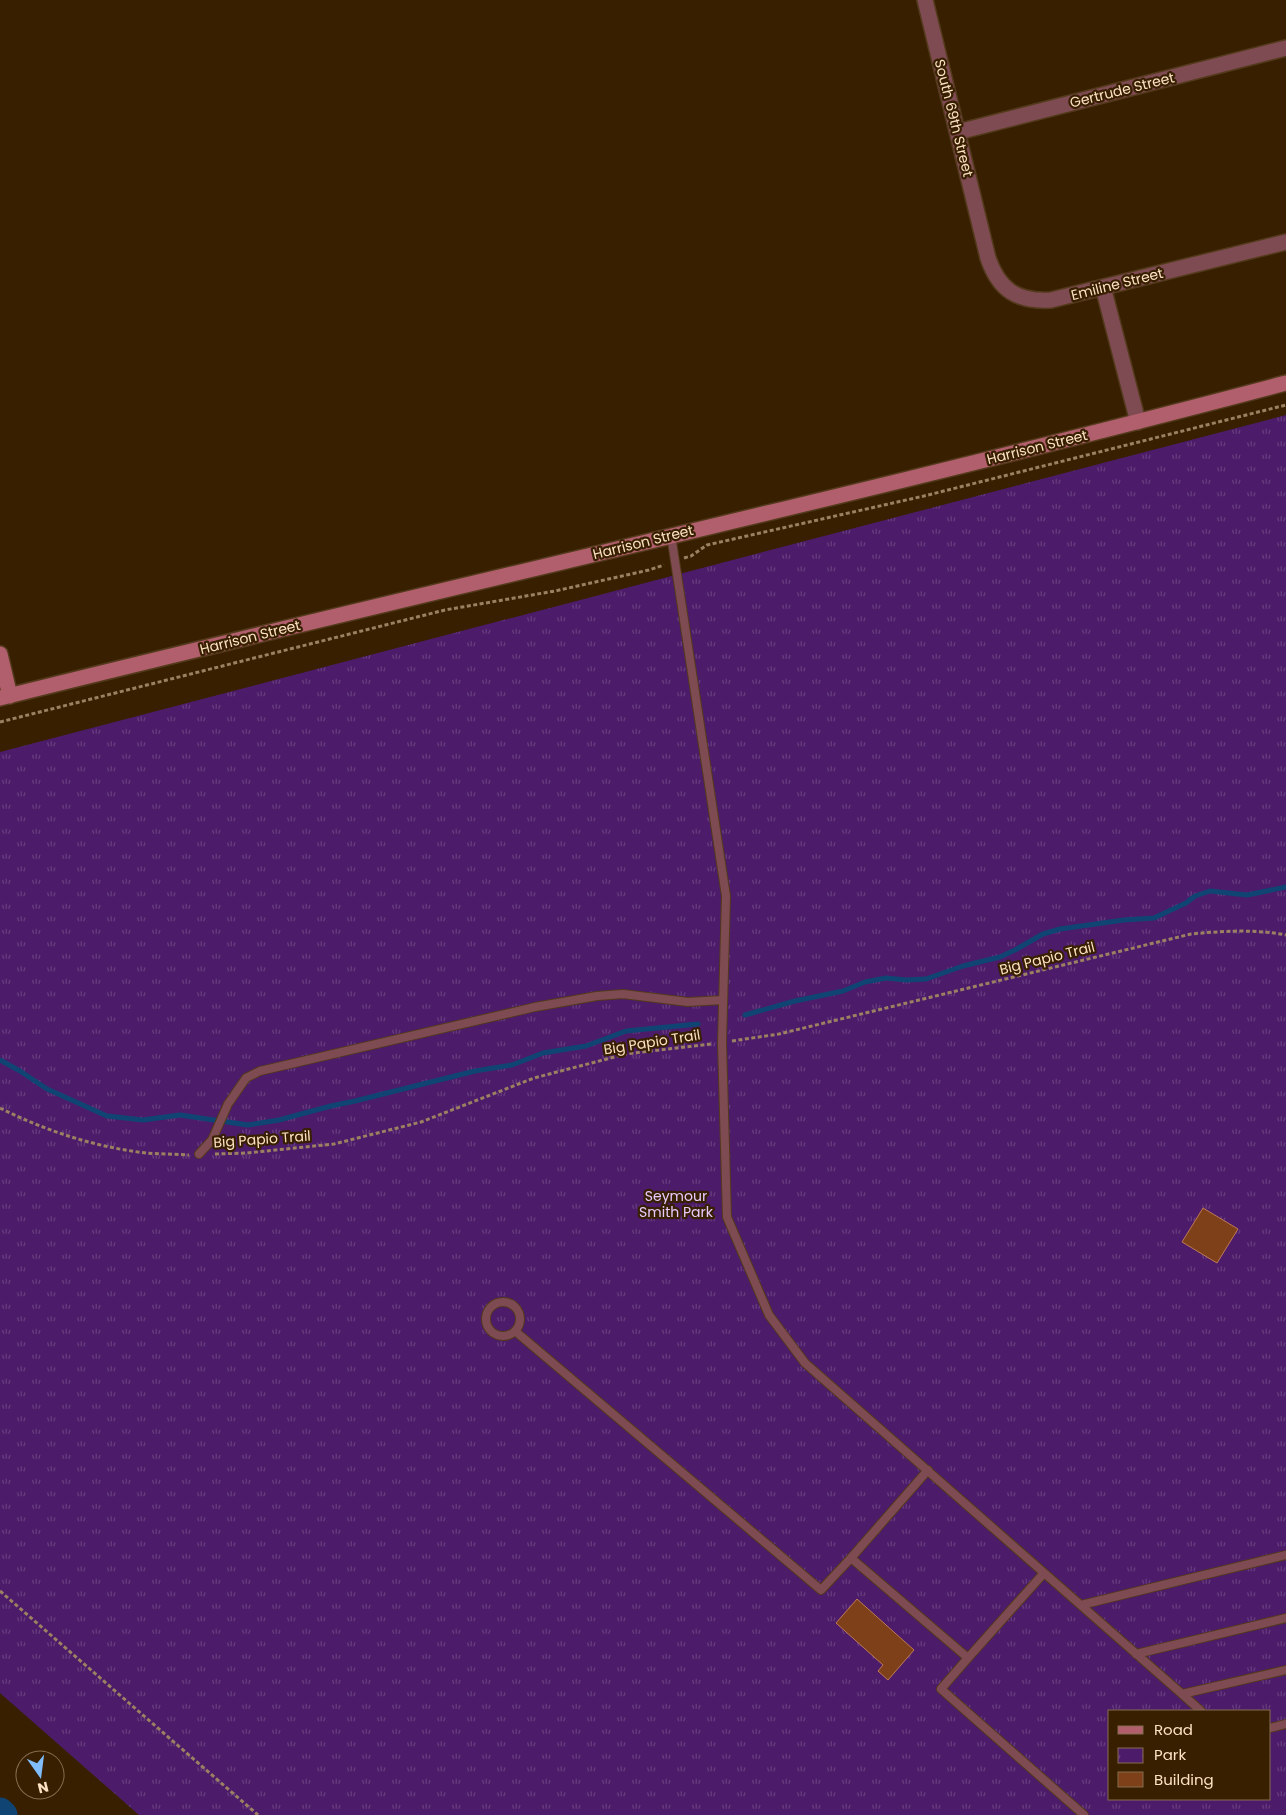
<svg xmlns="http://www.w3.org/2000/svg" width="1286" height="1815" font-family="Poppins,sans-serif">
<defs>
<pattern id="park-tufts" width="24" height="20" patternUnits="userSpaceOnUse" patternTransform="scale(1.25)"><rect width="24" height="20" fill="#4c1c6a"/><path d="M3 7l-1-3M5 7V3M7 7l1-3M15 17l-1-3M17 17v-4M19 17l1-3" fill="none" stroke="#673d7e"/></pattern>
</defs>
<rect width="100%" height="100%" fill="#371f00"/>
<!-- park -->
<path fill="url(#park-tufts)" fill-rule="evenodd" d="M1286 415V1815H139L0 1693V752ZM1110 1711H1270V1799H1110Z"/>
<g fill="none" stroke-linecap="round" stroke-linejoin="round">
<!-- stream -->
<path stroke="#104573" stroke-width="5" d="M745 1015 795 1001 843 991 865 982 886 978 906 980 926 979 963 966 1000 957 1015 950 1043 934 1060 929 1124 920 1154 918 1186 903 1195 896 1210 891 1247 895 1286 887
M0 1060 20 1071 47 1089 107 1116 143 1120 180 1115 248 1125 279 1120 331 1106 355 1101 475 1071 512 1065 543 1053 586 1046 626 1031 698 1024"/>
<!-- river -->
<path stroke="#104573" stroke-width="29" d="M0 1812 3 1815"/>
</g>
<!-- building -->
<path fill="#7e4018" stroke="#be7a54" d="M1203 1208 1238 1229 1217 1263 1182 1242Z
M857 1599 914 1650 888 1680 878 1671 883 1665 836 1623Z"/>
<g fill="none" stroke-linecap="round" stroke-linejoin="round">
<defs>
<path id="lane" d="M671 535 726 896 722 1043 727 1217 769 1315 805 1363 1182 1694 1286 1670
M199 1154 212 1140 228 1104 246 1078 260 1071 535 1007 597 996 623 994 688 1002 723 1000
M486 1319a17 17 0 1 1 34 0a17 17 0 1 1-34 0Z
M515 1331 821 1590 851 1558
M928 1470 851 1558 968 1658 1044 1573
M1081 1605 1286 1555
M1136 1654 1286 1618
M968 1658 941 1689 1084 1815
M1182 1694 1201 1711
M1270 1728 1286 1724"/>
<path id="street" d="M925 0 988 258C999 290 1017 302 1051 300L1286 242
M958 132 1286 48
M1103 287 1138 422"/>
<path id="secondary" d="M0 654 10 696
M0 698C428 591 859 496 1286 383"/>
</defs>
<!-- lane casing -->
<use href="#lane" stroke="#533a1b" stroke-width="10"/>
<!-- street casing -->
<use href="#street" stroke="#533a1b" stroke-width="18"/>
<!-- secondary casing -->
<use href="#secondary" stroke="#533a1b" stroke-width="18"/>
<!-- path -->
<path stroke="#9b8162" stroke-width="3" stroke-dasharray="4 2.5" stroke-linecap="butt" d="M684 558 691 556 707 545 924 496 1286 405
M0 722 445 610 555 591 649 570 664 565
M732 1041 779 1034 1191 934C1223 931 1255 929 1286 935
M0 1108C46 1131 95 1147 146 1153 160 1154 175 1154 189 1155
M215 1154 247 1153 334 1144 421 1122 534 1078 626 1054 711 1044
M0 1591 258 1815"/>
<!-- lane -->
<use href="#lane" stroke="#7f4b53" stroke-width="8"/>
<!-- street -->
<use href="#street" stroke="#7f4b53" stroke-width="15"/>
<!-- secondary -->
<use href="#secondary" stroke="#b15e6d" stroke-width="15"/>
</g>
<g text-anchor="middle" stroke-width="4.5" stroke-linejoin="round" paint-order="stroke">
<!-- street labels -->
<g font-size="14" fill="#fce1c2" stroke="#371f00">
<text transform="translate(1122 90) rotate(-14)" y="5">Gertrude Street</text>
<text transform="translate(954 118) rotate(76)" y="5">South 69th Street</text>
<text transform="translate(1117 284) rotate(-14)" y="5">Emiline Street</text>
<text transform="translate(1037 447) rotate(-14)" y="5">Harrison Street</text>
<text transform="translate(643 542) rotate(-14)" y="5">Harrison Street</text>
<text transform="translate(250 637) rotate(-14)" y="5">Harrison Street</text>
<text transform="translate(1047 958) rotate(-14)" y="5">Big Papio Trail</text>
<text transform="translate(652 1042) rotate(-9)" y="5">Big Papio Trail</text>
<text transform="translate(262 1139) rotate(-4)" y="5">Big Papio Trail</text>
</g>
<!-- park labels -->
<g font-size="14" fill="#e7cafe" stroke="#371f00">
<text x="676" y="1201">Seymour<tspan x="676" dy="16">Smith Park</tspan></text>
</g>
</g>
<!-- legend -->
<rect x="1108" y="1710" width="162" height="90" fill="#371f00" stroke="#866d4e"/>
<rect x="1118" y="1726" width="25" height="8" fill="#b15e6d" stroke="#866d4e"/>
<text x="1154" y="1735" font-size="15" fill="#fce1c2">Road</text>
<rect x="1118" y="1748" width="25" height="15" fill="url(#park-tufts)" stroke="#866d4e"/>
<text x="1154" y="1760" font-size="15" fill="#fce1c2">Park</text>
<rect x="1118" y="1772" width="25" height="15" fill="#7e4018" stroke="#866d4e"/>
<text x="1154" y="1785" font-size="15" fill="#fce1c2">Building</text>
<!-- north arrow -->
<g transform="translate(40 1775) rotate(166)"><circle r="24" fill="#371f00" stroke="#866d4e"/>
<path d="M0-4L9 19L0 12L-9 19Z" fill="#80bdfa"/>
<text y="-8" font-size="14" font-weight="bold" text-anchor="middle" fill="#fce1c2">N</text>
</g>
</svg>
